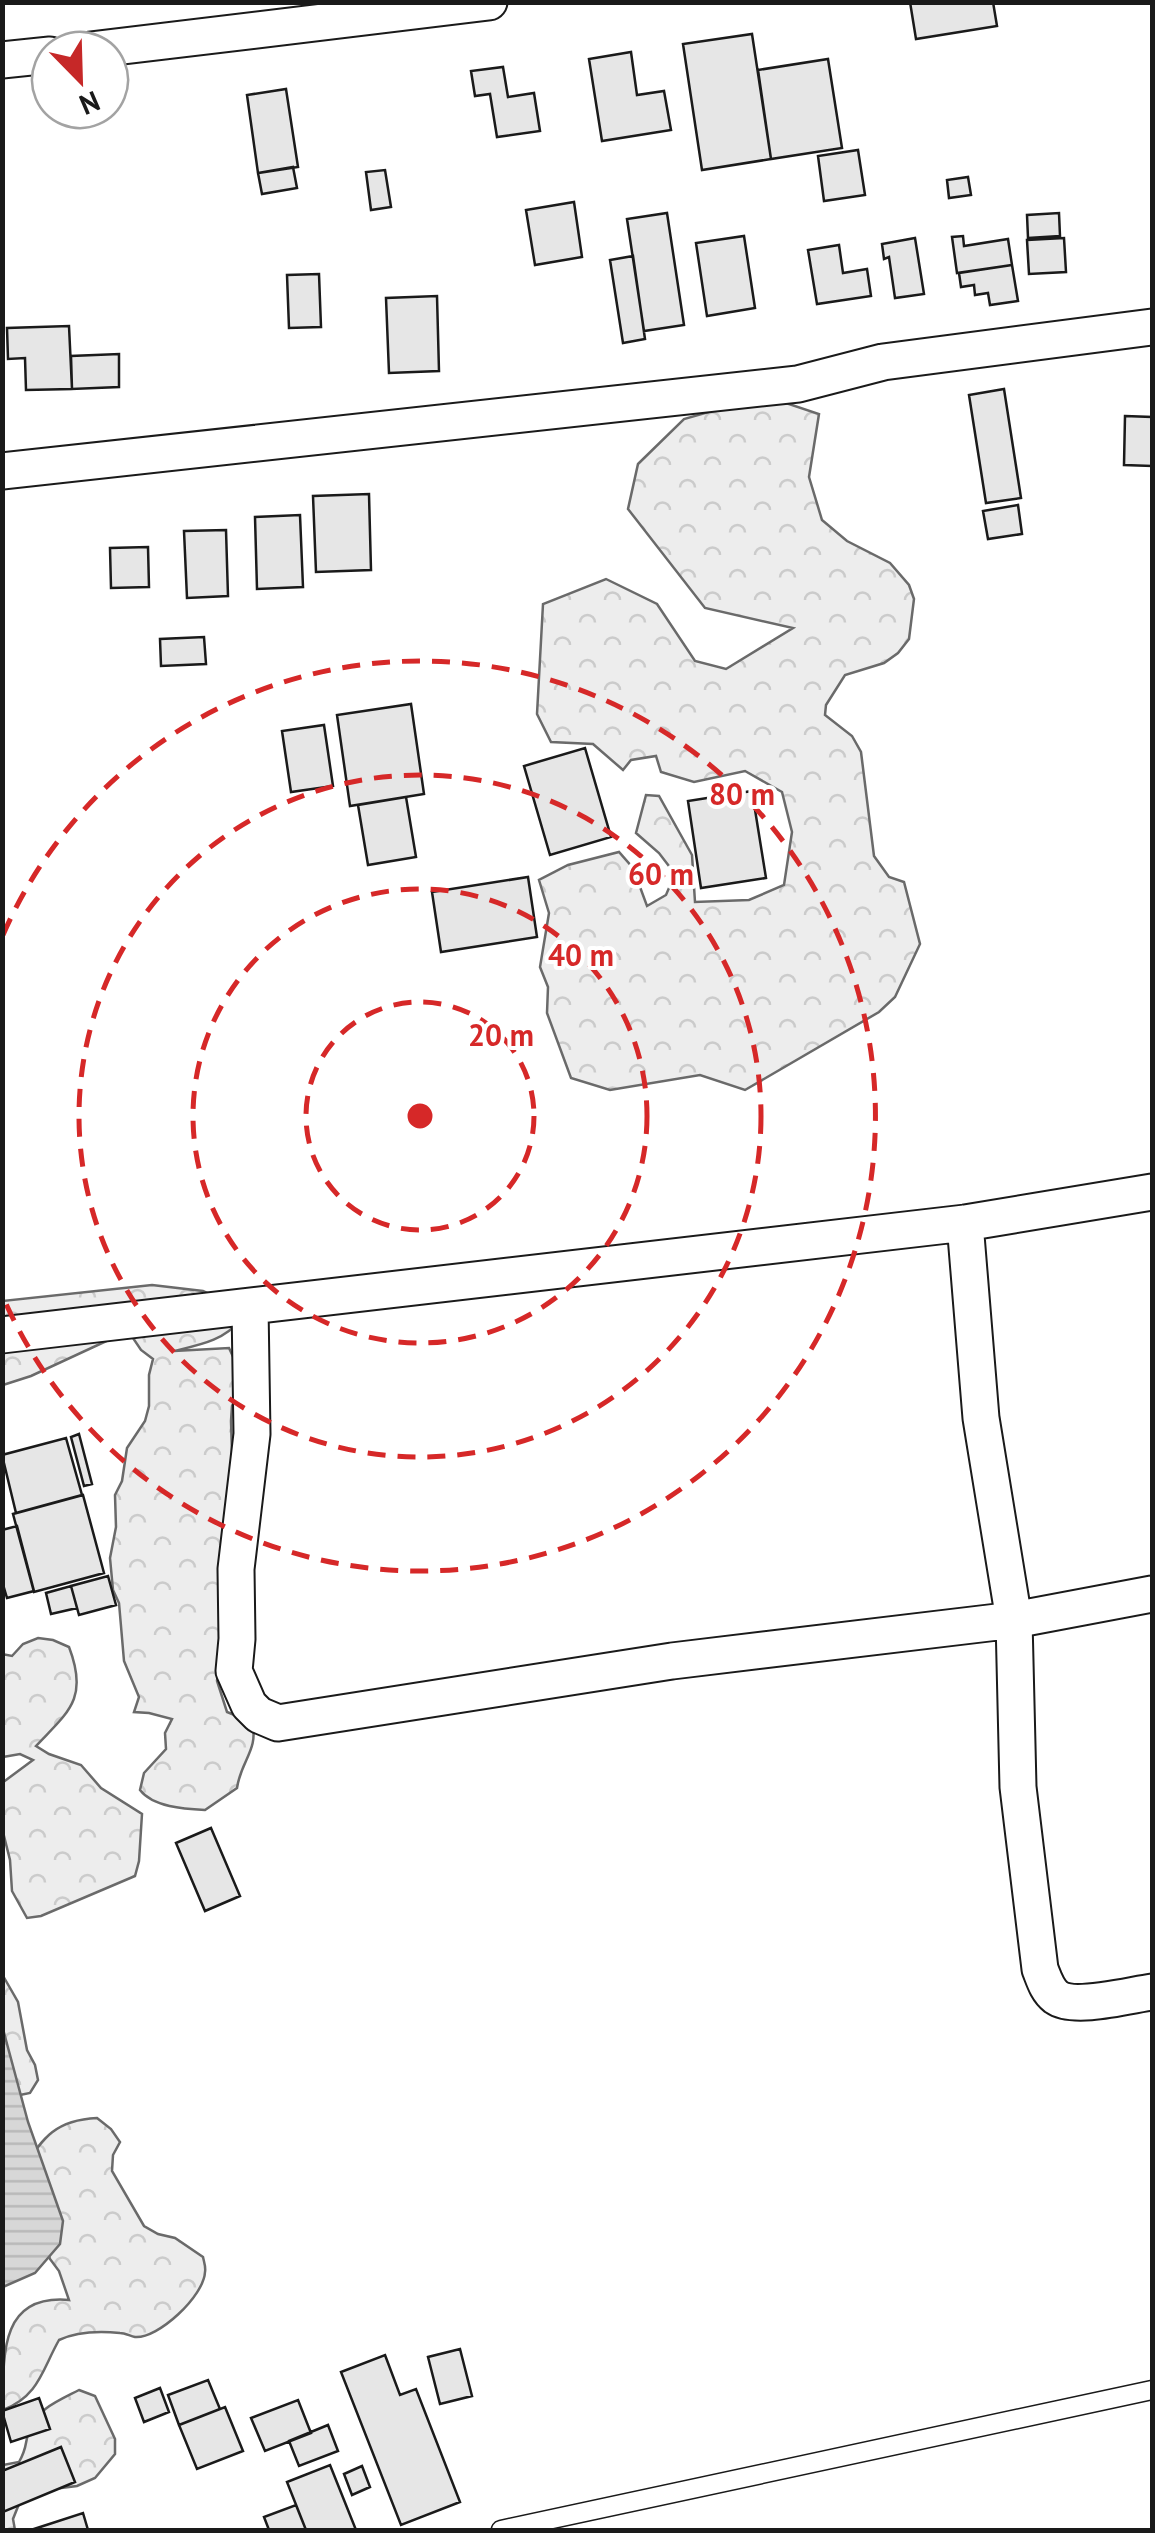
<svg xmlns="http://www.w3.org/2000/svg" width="1155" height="2533" font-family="'PT Sans',sans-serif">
<defs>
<pattern id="forest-crowns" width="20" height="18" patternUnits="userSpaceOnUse" patternTransform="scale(2.5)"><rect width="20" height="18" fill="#ededed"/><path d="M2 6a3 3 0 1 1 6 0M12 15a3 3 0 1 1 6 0" fill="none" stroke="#cbcbcb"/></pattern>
<pattern id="water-rules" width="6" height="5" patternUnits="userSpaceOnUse" patternTransform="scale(2.5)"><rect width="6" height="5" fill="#d7d7d7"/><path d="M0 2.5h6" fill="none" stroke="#b8b8b8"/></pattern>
</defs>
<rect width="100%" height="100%" fill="#fff"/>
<!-- forest -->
<path fill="url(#forest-crowns)" stroke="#6a6a6a" stroke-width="2.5" d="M765 396 819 414 809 477 822 520 847 541 890 563 909 585 914 599 909 639 898 653 884 663 845 675 826 705 825 715 852 736 861 752 874 856 889 877 904 882 920 944 895 997 879 1012 745 1090 700 1075 610 1090 571 1078 547 1013 548 987 540 967 549 913 539 880 568 865 619 852 633 868 647 906 666 895 675 874 659 853 636 833 646 795 659 796 692 855 695 902 749 900 784 885 792 832 782 792 745 771 694 782 661 772 656 756 631 760 623 770 593 744 551 742 537 714 543 604 606 579 657 604 695 661 726 669 793 628 705 608 628 509 638 464 684 419Z
M152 1285 203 1291 218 1298 241 1319C224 1341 199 1345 174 1351L229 1348 236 1363 238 1393 232 1406 231 1421 232 1453 225 1618 217 1681 227 1712 252 1722C259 1750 241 1760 237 1788L205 1810C184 1809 153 1807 140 1790L144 1773 166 1749 165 1733 172 1719 149 1713 134 1712 139 1697 124 1661 119 1603 113 1590 110 1558 116 1527 115 1495 122 1481 127 1448 145 1421 149 1406V1375L153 1359 141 1350 131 1335 115 1337 31 1376 3 1385 2 1301Z
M38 1638 53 1640 69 1647C89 1699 68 1712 36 1746L49 1754 81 1765 101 1788 142 1814 139 1861 135 1876 41 1916 27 1918 12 1891 10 1860 3 1832 2 1783 33 1760 20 1754 3 1757 2 1654 12 1656 23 1644Z
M2 1974 18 2002 27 2050 35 2065 38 2080 30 2093 15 2096 3 2069Z
M97 2118 111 2129 120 2142 113 2155 112 2171 144 2226 158 2234 175 2238 203 2257C204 2262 206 2267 205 2272 204 2296 158 2339 135 2337 130 2336 125 2333 120 2333 100 2331 76 2332 59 2340 42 2370 39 2396 3 2410 3 2354 0 2294 69 2300L59 2271 50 2259 23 2169C43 2137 56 2120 97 2118Z
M79 2390 95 2396 115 2439V2454L95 2478 77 2486 45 2490 19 2504 13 2519 15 2530H3V2465L19 2462C28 2446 24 2445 29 2431 36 2409 60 2400 79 2390Z"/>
<!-- water -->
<path fill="url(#water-rules)" stroke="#6a6a6a" stroke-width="2.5" d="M3 2029 28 2122 63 2221 60 2244 35 2273 3 2287Z"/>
<!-- building -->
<path fill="#e6e6e6" stroke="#1a1a1a" stroke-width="2.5" d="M910 2H993L997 26 916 39Z
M752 34 771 159 702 170 683 44Z
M631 52 637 95 664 91 671 130 602 141 589 59Z
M828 59 842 148 771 159 758 70Z
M503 67 508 97 534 93 540 131 497 137 490 94 475 96 471 71Z
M286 89 298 167 258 173 247 95Z
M858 150 865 195 824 201 818 156Z
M293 167 297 188 262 194 258 173Z
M385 170 391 207 371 210 366 172Z
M968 177 971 195 949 198 947 180Z
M574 202 582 257 535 265 526 210Z
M667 213 684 325 644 331 627 219Z
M1059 213 1060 236 1028 238 1027 215Z
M744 236 755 308 707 316 696 243Z
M963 236 964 246 1008 239 1012 265 957 273 952 237Z
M915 238 924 294 895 298 889 257 884 259 882 244Z
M1064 238 1066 272 1029 274 1027 240Z
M839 245 843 273 867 269 871 296 817 304 808 250Z
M633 256 645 339 623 343 610 260Z
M1012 265 1018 301 990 305 988 293 975 295 974 285 961 287 959 273Z
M319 274 321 327 289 328 287 275Z
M437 296 439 371 389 373 386 298Z
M69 326 72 389 26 390 25 358 8 359 7 328Z
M119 354V387L72 389 71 356Z
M1004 389 1021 498 986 503 969 395Z
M1125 416 1152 417V466L1124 465Z
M369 494 371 570 316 572 313 496Z
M1018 505 1022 534 988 539 983 511Z
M300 515 303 587 257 589 255 517Z
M226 530 228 596 187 598 184 531Z
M148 547 149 587 111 588 110 548Z
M204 637 206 664 161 666 160 639Z
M411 704 424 794 350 806 337 715Z
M324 725 333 786 291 792 282 731Z
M585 748 611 837 550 855 524 766Z
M752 791 766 878 701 888 688 801Z
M406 797 416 857 368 865 358 805Z
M528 877 537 937 441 952 432 892Z
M79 1434 92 1484 84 1486 71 1437Z
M66 1438 82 1495 16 1513 2 1455Z
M83 1495 104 1573 34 1592 13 1514Z
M17 1526 34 1591 7 1598 2 1581V1530Z
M108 1576 116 1605 79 1615 71 1586Z
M71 1586 77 1608 51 1614 46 1593Z
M211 1828 240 1896 205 1911 176 1843Z
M460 2349 472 2396 440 2404 428 2357Z
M385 2355 400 2395 416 2389 460 2502 401 2525 341 2372Z
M208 2380 220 2409 179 2425 168 2395Z
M160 2388 169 2412 144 2422 135 2398Z
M39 2398 50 2429 11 2442 2 2411Z
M298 2400 311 2433 265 2451 251 2418Z
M225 2407 243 2451 197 2469 179 2425Z
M328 2425 338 2451 299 2466 289 2441Z
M61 2447 75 2482 3 2512 2 2471Z
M330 2465 356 2530H306L287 2482Z
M362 2466 370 2487 352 2495 344 2474Z
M296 2505 306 2530H269L264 2517Z
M83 2513 88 2530H34V2529Z"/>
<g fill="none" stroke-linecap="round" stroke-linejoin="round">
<defs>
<path id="lane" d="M501 2530 1152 2390"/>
<path id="street" d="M90 50 489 2
M2 60 50 55
M2 471 798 384 883 362 1152 327
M250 1306 252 1434 236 1569 237 1639 234 1671 249 1705 259 1715 278 1723 672 1661 1014 1620 981 1418 965 1223
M2 1335 965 1223 1152 1192
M1152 1594 1014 1620 1018 1787 1040 1969C1044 1979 1047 1990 1056 1997 1074 2010 1130 1995 1152 1992"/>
</defs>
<!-- lane casing -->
<use href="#lane" stroke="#1a1a1a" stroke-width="21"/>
<!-- street casing -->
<use href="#street" stroke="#1a1a1a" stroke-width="39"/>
<!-- lane -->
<use href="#lane" stroke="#fff" stroke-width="18"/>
<!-- street -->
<use href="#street" stroke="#fff" stroke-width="35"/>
</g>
<!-- distance rings -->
<g fill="none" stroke="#d62828" stroke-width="5" stroke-dasharray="18 12">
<circle cx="420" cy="1116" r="114"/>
<circle cx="420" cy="1116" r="227"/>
<circle cx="420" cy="1116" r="341"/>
<path d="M3 935A455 455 0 1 1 3 1297"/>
</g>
<circle cx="420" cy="1116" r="15" fill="#d62828" stroke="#fff" stroke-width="5"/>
<g font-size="30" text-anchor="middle" font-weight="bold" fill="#d62828" stroke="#fff" stroke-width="8" stroke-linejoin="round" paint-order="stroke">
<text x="742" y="805">80 m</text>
<text x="661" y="885">60 m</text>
<text x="581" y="966">40 m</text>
<text x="501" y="1046">20 m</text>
</g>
<!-- border -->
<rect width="1155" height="2533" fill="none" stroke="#1a1a1a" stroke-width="10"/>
<!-- north arrow -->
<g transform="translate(80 80) rotate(157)"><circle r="48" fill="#ffffff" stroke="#a3a3a3" stroke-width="2.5"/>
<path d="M0-8L18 38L0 25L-18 38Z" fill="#c62828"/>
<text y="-15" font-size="28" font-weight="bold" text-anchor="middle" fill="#1a1a1a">N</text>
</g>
</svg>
